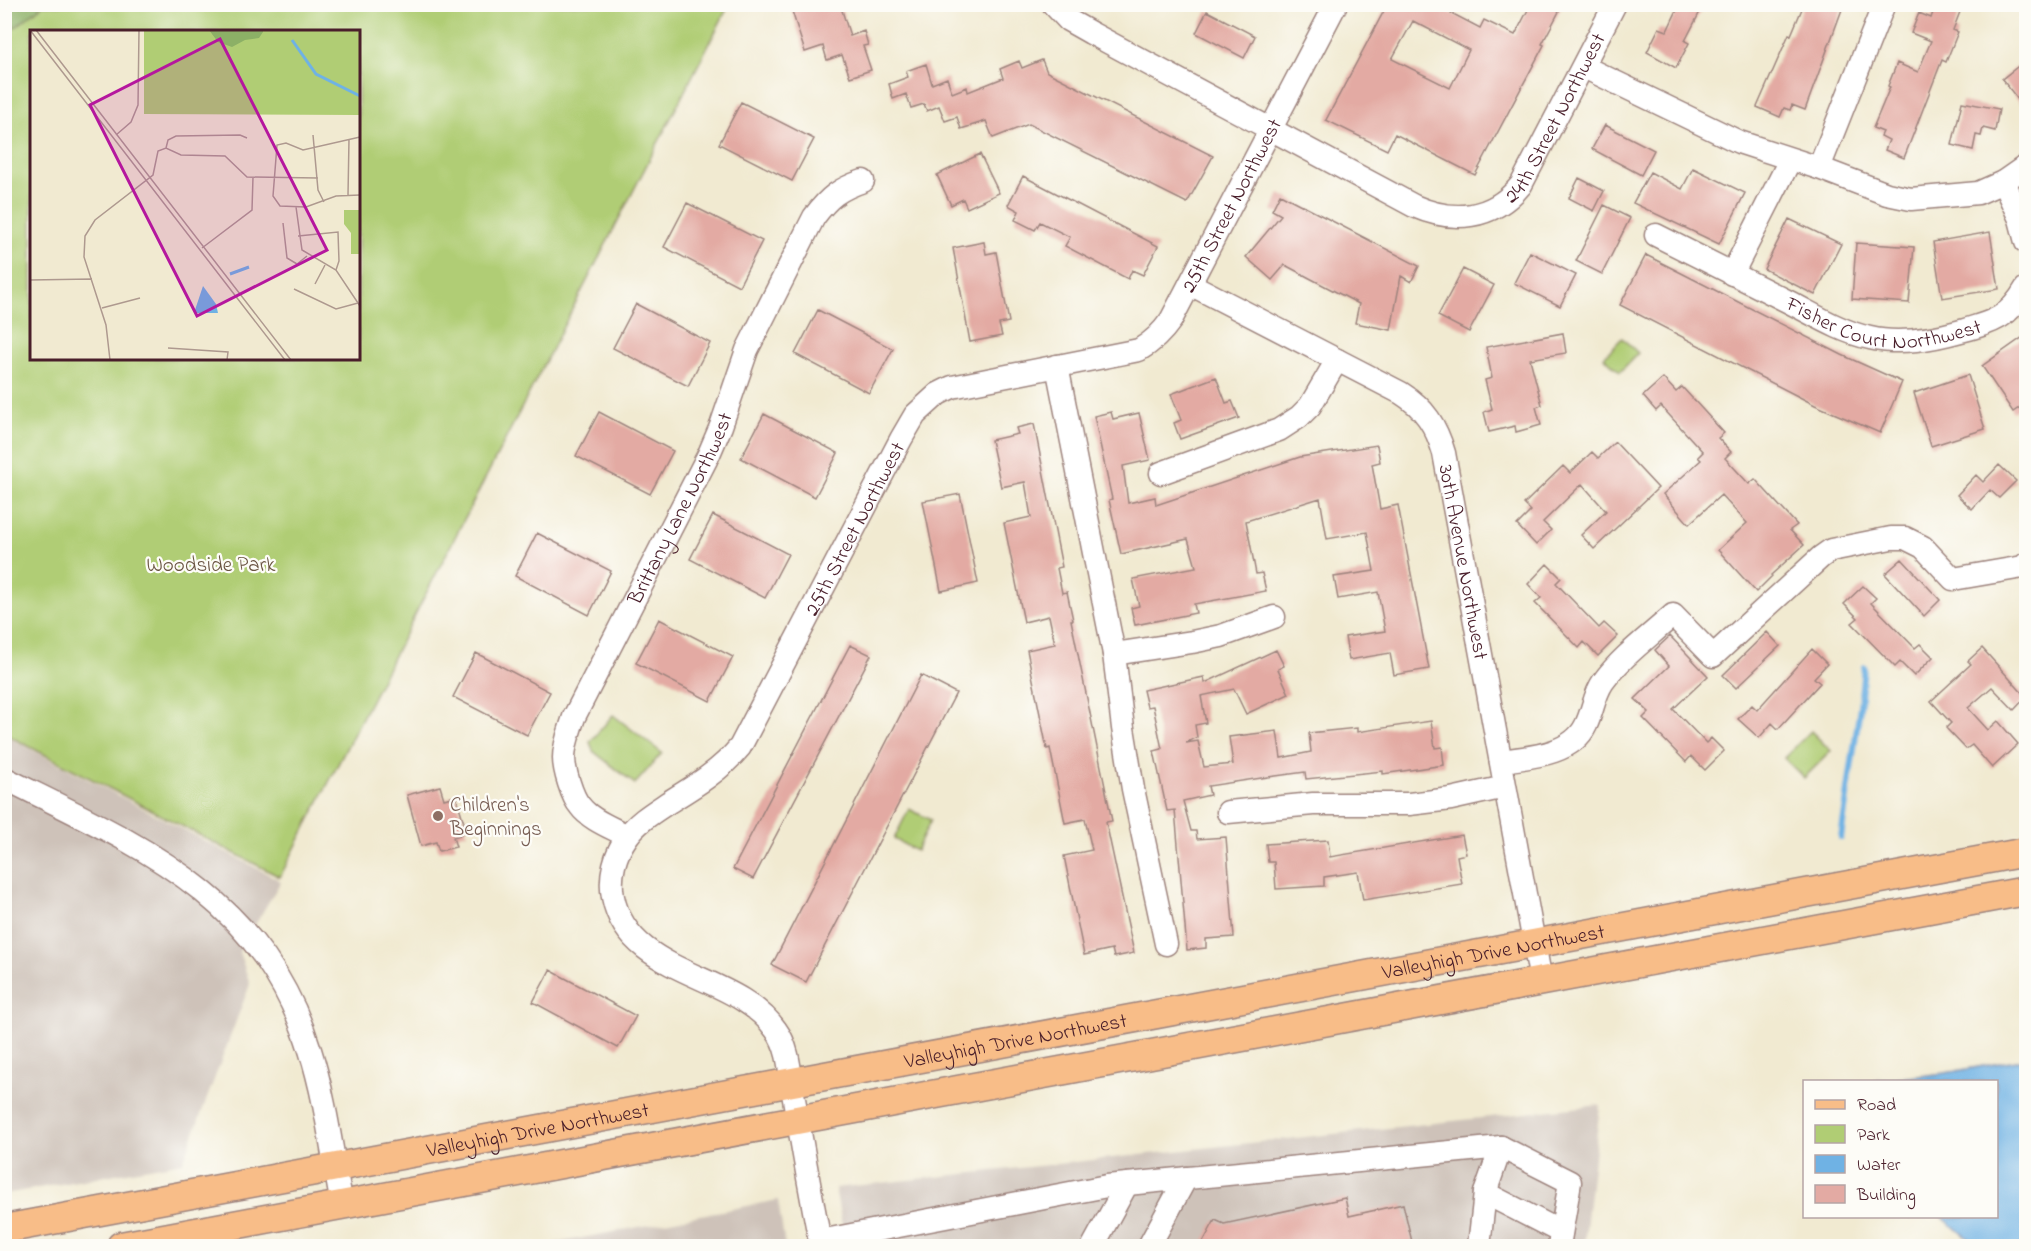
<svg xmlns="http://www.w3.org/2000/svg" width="2031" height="1251" font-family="'Indie Flower',sans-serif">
<rect width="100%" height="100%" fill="#fdfcf7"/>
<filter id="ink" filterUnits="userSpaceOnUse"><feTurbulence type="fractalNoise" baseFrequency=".0167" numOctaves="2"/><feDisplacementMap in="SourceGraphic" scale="12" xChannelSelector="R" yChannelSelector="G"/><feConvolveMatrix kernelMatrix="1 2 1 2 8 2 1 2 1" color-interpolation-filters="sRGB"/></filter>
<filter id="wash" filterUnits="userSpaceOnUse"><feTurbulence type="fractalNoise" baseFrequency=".008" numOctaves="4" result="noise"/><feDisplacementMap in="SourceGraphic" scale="24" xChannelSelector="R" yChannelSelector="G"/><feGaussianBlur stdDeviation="1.35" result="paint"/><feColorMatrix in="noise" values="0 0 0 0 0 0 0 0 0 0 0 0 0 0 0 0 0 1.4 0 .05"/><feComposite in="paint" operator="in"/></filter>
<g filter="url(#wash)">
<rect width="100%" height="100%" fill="#f1ead1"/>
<!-- industrial -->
<path fill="#cec2b9" d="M4 735 281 881 239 952 250 984 183 1162 5 1194Z
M1600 1105 1584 1246H846L835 1188Z
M778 1200 785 1246H541Z"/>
<!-- green -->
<path fill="#b0cd74" stroke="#7d7650" stroke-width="1.5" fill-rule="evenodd" d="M4 5H729L280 877 5 734ZM32 32H358V358H32Z
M1622 338 1638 353 1620 372 1604 357Z
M613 715 662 753 635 784 593 751 590 742Z
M1811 731 1831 751 1804 778 1784 758Z
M909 809 931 820 916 851 894 839Z"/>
<!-- forest -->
<path fill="#8cb066" stroke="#6b6848" stroke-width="1.5" d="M5 4H43V5L17 26 5 31Z"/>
<!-- water -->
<path fill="#6fb2e4" stroke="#5c6888" stroke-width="1.5" d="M2016 1060 2026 1061V1233L2021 1246H1977L1942 1217 1996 1216V1082L1874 1081 1945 1073Z"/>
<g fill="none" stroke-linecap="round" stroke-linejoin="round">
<!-- stream -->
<path stroke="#6fb2e4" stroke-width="6" d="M1841 838 1860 707 1864 667"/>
</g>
<g id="blocks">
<!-- building -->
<path fill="#e3aaa3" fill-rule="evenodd" d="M802 4H840L850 36 864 31 868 45 863 46 871 70 850 77 842 55 827 60 823 46 805 52 791 8Z
M1382 4H1434L1480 28 1484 20 1515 35 1531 4H1563L1542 44 1544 45 1475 175 1395 134 1387 150 1326 120 1386 7ZM1413 21 1469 50 1450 88 1392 59Z
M1680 4H1704L1685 41 1689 43 1676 68 1647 52 1659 28 1667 31Z
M1804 4H1844L1805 110 1792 105 1790 110 1784 108 1780 117 1757 107 1789 34 1791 35Z
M1936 4H1963L1953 30 1958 32 1946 62 1942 60 1904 158 1885 150 1889 140 1881 136 1883 132 1873 128 1890 87 1888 86 1897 63 1918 72 1931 41 1911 33 1919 13 1931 18Z
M1207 11 1255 36 1244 58 1196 33Z
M1042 60 1047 72 1213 156 1187 203 1029 124 993 138 986 121 961 129 957 117 945 121 939 106 927 111 924 104 911 108 906 94 893 99 889 84 908 77 906 71 926 64 932 84 947 78 952 93 967 87 968 92 1003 78 1000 69 1019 61 1022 68Z
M2026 60V110L2002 79Z
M741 102 814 139 792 181 719 144Z
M1962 102 1999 109 1995 131 1983 128 1981 136 1976 135 1973 150 1952 145Z
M1605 125 1654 150 1641 175 1592 149Z
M980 154 999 193 967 208 963 199 951 205 937 175Z
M1693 168 1745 193 1719 244 1633 203 1650 172 1682 189Z
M1023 176 1158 246 1143 275 1132 270 1128 279 1065 246 1070 237 1040 222 1035 230 1015 220 1019 211 1008 205Z
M1579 178 1604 191 1594 211 1569 198Z
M1280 194 1419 266 1411 282 1401 276 1391 330 1355 323 1359 304 1285 265 1272 280 1246 257 1281 215 1272 210Z
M687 203 762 241 739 286 664 247Z
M1604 205 1630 218 1602 274 1576 261Z
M1789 219 1841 244 1815 295 1764 269Z
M1990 232 1999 289 1942 298 1933 242Z
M984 242 986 254 996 252 1009 322 999 324 1002 336 970 342 953 248Z
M1856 243 1914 247 1909 303 1852 299Z
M1530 252 1576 275 1560 306 1514 283Z
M1646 255 1842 355 1902 382 1880 433 1815 405 1620 305Z
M1463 269 1494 285 1469 332 1438 316Z
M636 304 710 343 688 386 613 348Z
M818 310 893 349 869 393 795 354Z
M1563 333 1566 353 1530 359 1542 405 1536 407 1541 425 1516 432 1515 426 1489 432 1484 412 1492 409 1485 380 1492 378 1486 347Z
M2026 335V403L2013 412 1982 366Z
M1968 375 1985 429 1931 446 1914 393Z
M1216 377 1226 403 1232 401 1239 418 1180 439 1174 423 1181 420 1171 394Z
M1663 378 1676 392 1682 387 1724 433 1718 438 1731 452 1725 458 1749 484 1755 479 1797 525 1790 530 1804 545 1771 575 1772 576 1756 592 1718 550 1747 523 1721 495 1689 524 1663 494 1701 460 1698 457 1703 452 1661 406 1656 411 1643 396Z
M599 412 673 451 650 494 576 456Z
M1111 412 1113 419 1139 413 1150 460 1123 466 1128 503 1155 497 1156 505 1300 457 1377 445 1380 462 1372 464 1380 509 1398 505 1429 669 1394 675 1390 653 1349 660 1345 637 1385 631 1378 592 1338 599 1334 577 1374 571 1367 532 1327 539 1320 498 1246 521 1256 574 1262 573 1266 591 1194 604 1196 613 1135 625 1131 608 1139 606 1133 579 1196 567 1188 539 1121 554 1109 500 1112 499 1094 416Z
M764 414 838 453 815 497 741 458Z
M1034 424 1062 567 1057 568 1062 593 1067 592 1073 620H1071L1112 821 1106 822 1134 953 1114 957 1112 949 1084 955 1064 856 1092 850 1085 819 1065 823 1050 748 1047 749 1027 650 1055 644 1049 616 1024 622 1004 523 1031 517 1025 482 1001 487 991 440 1018 434 1016 428Z
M1615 442 1658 488 1594 549 1581 535 1606 511 1582 484 1543 522 1551 530 1536 545 1517 525 1531 511 1524 504 1563 466 1570 473 1592 452 1598 458Z
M1999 465 2016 481 1999 498 1990 490 1972 509 1957 495 1976 475 1983 482Z
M960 494 978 583 941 591 923 501Z
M713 515 788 554 765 598 690 559Z
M537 533 611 571 589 615 515 576Z
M1902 559 1940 600 1924 616 1885 574Z
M1547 564 1561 578 1556 583 1599 628 1604 623 1618 636 1598 656 1584 642 1579 648 1535 603 1541 598 1528 584Z
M1863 586 1876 598 1871 603 1915 648 1920 644 1933 657 1914 676 1900 662 1895 667 1852 623 1858 618 1844 604Z
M659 619 733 657 710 701 636 663Z
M1767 632 1780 646 1736 688 1723 675Z
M1670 636 1708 676 1673 709 1706 743 1711 738 1724 751 1705 770 1691 756 1686 762 1643 718 1649 712 1635 699 1669 666 1655 650Z
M850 645 871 655 753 879 733 869Z
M1982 648 2026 697 2014 710 1992 687 1968 708 1988 730 1998 721 2018 744 1992 768 1972 745 1966 749 1946 728 1951 723 1931 701 1971 664 1968 661Z
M1812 649 1827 664 1814 678 1820 683 1778 729 1772 723 1759 738 1738 719 1752 705 1757 710Z
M1276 650 1284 666 1278 669 1289 694 1246 714 1234 689 1201 696 1206 723 1195 725 1197 737 1186 743 1198 741 1204 767 1233 764 1229 737 1277 731 1281 758 1311 752 1309 733 1357 728V732L1431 721 1435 748 1442 747 1444 765 1383 774V771L1306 779 1305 772 1268 777 1208 786 1210 795 1183 801 1191 831H1196L1197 839 1226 837 1234 937 1206 939V948L1187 950 1175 810 1167 811 1154 751 1162 749 1153 706 1147 707 1143 690 1204 677 1205 683Z
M476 653 550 692 527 735 453 697Z
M921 675 956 693 806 982 772 965Z
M440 786 444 799 456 796 467 833 453 837 456 847 439 851 436 842 421 846 407 795Z
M1462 835 1466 854 1457 856 1462 884 1363 900 1358 872 1324 877V886L1276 889 1274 862H1268L1266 844 1328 840 1330 857Z
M550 970 636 1016 618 1048 533 1002Z
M1345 1198 1349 1216 1403 1204 1413 1246H1201L1215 1220 1224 1224Z"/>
</g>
</g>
<g filter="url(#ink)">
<use href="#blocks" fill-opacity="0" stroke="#9e847e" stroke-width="1.5"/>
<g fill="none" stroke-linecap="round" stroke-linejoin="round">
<defs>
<g id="minor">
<path id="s1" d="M1053 4 1068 20 1091 33 1414 206C1453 223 1492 220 1521 185L1615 4"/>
<path d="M1584 67 1739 142 1819 168 1887 194 1911 199 1978 193 2003 182 2026 166"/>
<path d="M1819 168 1884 4"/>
<path d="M2003 182 2020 219 2026 242"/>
<path id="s2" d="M1656 235C1699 257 1743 279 1787 301 1813 314 1841 332 1870 338 1900 345 1932 339 1961 331 1993 322 2009 318 2026 288"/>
<path d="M1732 274 1790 160"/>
<path id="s3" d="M1190 284 1401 393C1425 408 1436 426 1444 453L1541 981"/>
<path d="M1057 366 1114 654 1123 728 1133 789 1166 944"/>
<path d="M1161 473 1279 430 1299 417 1310 406 1337 360"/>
<path d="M1114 654 1192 642 1221 636 1274 617"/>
<path d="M1501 761C1529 757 1572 755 1586 725 1593 711 1594 695 1603 682 1621 657 1650 636 1673 615L1713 656 1821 557 1831 550 1891 538H1905L1923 547 1953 579 2023 567 2026 564"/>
<path d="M4 778C138 845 261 894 310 1050 326 1100 332 1154 342 1205"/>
<path d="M1228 812 1313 804H1409L1451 799 1505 787"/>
<path id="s4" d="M627 836C613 828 590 820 580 806 572 797 564 770 564 758 564 744 570 730 574 717L709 454 721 426 747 350 814 217C829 197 839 189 863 181"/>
<path d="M1485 1193 1561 1232"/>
<path d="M820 1241 1107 1186 1501 1147 1570 1182 1559 1246"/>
<path id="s5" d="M821 1246C811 1198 803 1148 794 1099 790 1076 790 1049 776 1030 735 971 629 977 613 897 609 876 615 854 627 837 637 822 654 812 669 802 695 786 720 771 740 747L901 439 915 415 938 394 952 387 1139 350C1153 342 1162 333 1171 320L1336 4"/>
<path d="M1093 1246 1127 1184"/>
<path d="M1149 1246 1186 1178"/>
<path d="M1479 1246 1485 1193 1501 1147"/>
</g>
<g id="major">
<path id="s6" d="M4 1229 2026 852"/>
<path d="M121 1246 2026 891"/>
</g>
</defs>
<!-- minor casing -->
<use href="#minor" stroke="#9e847e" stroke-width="25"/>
<!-- major casing -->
<use href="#major" stroke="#9e847e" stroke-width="31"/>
<!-- minor -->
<use href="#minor" stroke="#fff" stroke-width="22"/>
<!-- major -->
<use href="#major" stroke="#f8bd88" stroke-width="28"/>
</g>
</g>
<!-- markers -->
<circle fill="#8d6e63" stroke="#fdfcf7" stroke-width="2" cx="438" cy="816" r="6"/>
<g text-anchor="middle" stroke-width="4.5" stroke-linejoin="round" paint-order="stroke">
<!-- street labels -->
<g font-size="21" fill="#4a1f2b" stroke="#fdfcf7">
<text dy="7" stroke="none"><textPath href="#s1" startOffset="608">24th Street Northwest</textPath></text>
<text dy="7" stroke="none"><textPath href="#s5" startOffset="1434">25th Street Northwest</textPath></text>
<text dy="7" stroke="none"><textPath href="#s2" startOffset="249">Fisher Court Northwest</textPath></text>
<text dy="7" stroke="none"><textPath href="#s4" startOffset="384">Brittany Lane Northwest</textPath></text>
<text dy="7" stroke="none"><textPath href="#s5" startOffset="894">25th Street Northwest</textPath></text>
<text dy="7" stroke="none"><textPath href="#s3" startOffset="424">30th Avenue Northwest</textPath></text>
<text dy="7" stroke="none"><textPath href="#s6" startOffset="1515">Valleyhigh Drive Northwest</textPath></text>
<text dy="7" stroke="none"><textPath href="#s6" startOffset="1029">Valleyhigh Drive Northwest</textPath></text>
<text dy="7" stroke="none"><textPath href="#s6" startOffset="543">Valleyhigh Drive Northwest</textPath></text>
</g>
<!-- park labels -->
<g font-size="21" fill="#695341" stroke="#fdfcf7">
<text x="211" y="571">Woodside Park</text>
</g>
<!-- education labels -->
<g font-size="21" fill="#785e54" stroke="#fdfcf7" text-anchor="start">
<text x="450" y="811">Children's<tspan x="450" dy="24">Beginnings</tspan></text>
</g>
</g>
<!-- overview -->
<g transform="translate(30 30)">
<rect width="330" height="330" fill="#f1ead1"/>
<path d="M114 0H330V85L114 84ZM314 180H330V224H321V203L314 194Z" fill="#b0cd74"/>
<path d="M179 0H233V2L229 8 215 10 202 17 188 12Z" fill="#8cb066"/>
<path d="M173 256 186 274 188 283H164Z" fill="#6fb2e4"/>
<path fill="none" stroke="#6fb2e4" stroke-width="3" d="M262 10 286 44 330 66M200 244 219 237"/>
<path fill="none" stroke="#ae998f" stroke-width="1.5" d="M0 0 255 330M6 0 261 330M86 105 101 92 108 75 109 0M283 105 288 160 294 172M330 107 273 120 256 113 247 115 243 166 250 176 276 177 306 166 330 165M136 118 138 110 146 106 210 105 217 108M318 165 319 109M266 177 272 220 306 240 330 276M253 193 257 228 267 234 277 226M268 206 308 202 309 231 306 240M172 218 222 180 223 147M0 250 62 249M285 254 295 235M264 259 306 279 328 273M72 278 110 268M138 318 198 322 197 330M80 330 76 295 54 227 55 206 65 190 123 145 128 121 136 118 151 125 195 126 217 147 288 148"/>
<path fill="#b5179e" fill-opacity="0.15" stroke="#b5179e" stroke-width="3" d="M190 9 297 220 167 286 60 75Z"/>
<rect width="330" height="330" fill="none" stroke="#4a1f2b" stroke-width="3"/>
</g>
<!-- margin -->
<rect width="2031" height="1251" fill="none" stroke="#fdfcf7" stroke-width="24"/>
<!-- legend -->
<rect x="1803" y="1080" width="195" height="138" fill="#fdfcf7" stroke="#b5a4a5" stroke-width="1.5"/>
<rect x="1815" y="1100" width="30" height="9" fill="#f8bd88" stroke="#b5a4a5" stroke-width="1.5"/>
<text x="1857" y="1110" font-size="18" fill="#4a1f2b">Road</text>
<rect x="1815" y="1125" width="30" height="18" fill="#b0cd74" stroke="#b5a4a5" stroke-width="1.5"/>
<text x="1857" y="1140" font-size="18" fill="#4a1f2b">Park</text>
<rect x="1815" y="1155" width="30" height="18" fill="#6fb2e4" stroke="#b5a4a5" stroke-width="1.5"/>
<text x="1857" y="1170" font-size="18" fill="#4a1f2b">Water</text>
<rect x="1815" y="1185" width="30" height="18" fill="#e3aaa3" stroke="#b5a4a5" stroke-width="1.5"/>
<text x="1857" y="1200" font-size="18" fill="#4a1f2b">Building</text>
</svg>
